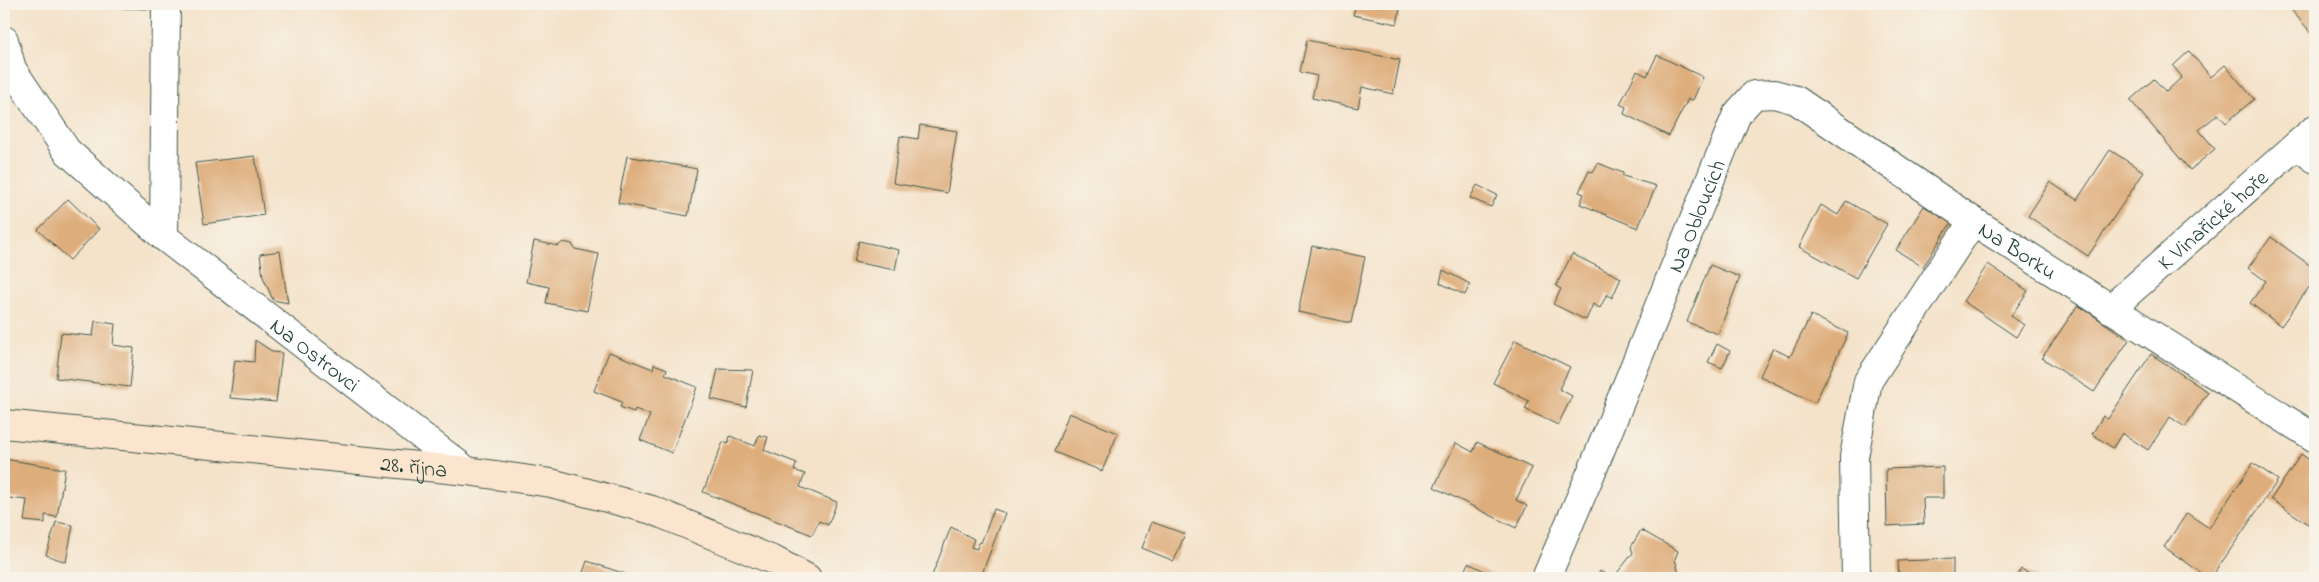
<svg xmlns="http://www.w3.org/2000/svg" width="2319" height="582" font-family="'Indie Flower',sans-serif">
<rect width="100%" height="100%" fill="#f7f3e8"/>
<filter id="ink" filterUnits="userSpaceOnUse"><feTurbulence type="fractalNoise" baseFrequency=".02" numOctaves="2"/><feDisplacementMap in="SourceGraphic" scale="10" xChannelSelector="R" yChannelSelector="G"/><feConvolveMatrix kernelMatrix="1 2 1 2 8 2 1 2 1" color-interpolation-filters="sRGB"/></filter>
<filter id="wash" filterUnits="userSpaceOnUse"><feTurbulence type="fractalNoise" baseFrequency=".0096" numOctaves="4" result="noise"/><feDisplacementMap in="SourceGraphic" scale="20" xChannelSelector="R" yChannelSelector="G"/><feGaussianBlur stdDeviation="1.12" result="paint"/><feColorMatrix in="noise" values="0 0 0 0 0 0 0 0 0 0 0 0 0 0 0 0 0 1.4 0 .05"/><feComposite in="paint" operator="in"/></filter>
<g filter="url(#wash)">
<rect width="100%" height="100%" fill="#f4e2c9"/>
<g id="blocks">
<!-- building -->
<path fill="#dead7b" d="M122 4H152V9L122 8Z
M1356 4H1401L1397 24 1353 15Z
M2286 4H2315V37Z
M1307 40 1400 60 1393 94 1362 87 1358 108 1312 98 1317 76 1300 72Z
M2189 51 2211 77 2225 65 2254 99 2226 123 2218 114 2199 130 2215 149 2190 170 2130 100 2154 79 2166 92 2182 77 2173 66Z
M1657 55 1703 77 1693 100 1688 99 1669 136 1624 114 1626 107 1620 104 1637 71 1647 76Z
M920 125 957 131 947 193 893 183 900 136 918 139Z
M2110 150 2144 172 2088 256 2028 216 2050 182 2077 200Z
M255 156 264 215 204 224 195 163Z
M627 156 697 169 688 216 618 203Z
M1598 163 1623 173V176L1656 186 1638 228 1580 204 1584 194 1579 192 1589 171 1593 172Z
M1477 185 1497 195 1491 207 1470 198Z
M68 199 99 229 70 260 38 230Z
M1846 201 1887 224 1856 278 1799 247 1821 205 1838 215Z
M1924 206 1951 223 1923 267 1896 250Z
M2271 237 2315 269V279L2281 326 2250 303 2266 281 2248 268Z
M534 241 558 246 563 242 572 244 575 249 599 254 587 311 546 303 549 287 526 282Z
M859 241 899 250 895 270 854 262Z
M1312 246 1365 257 1351 323 1298 312Z
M280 251 288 303 273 300 263 277 260 254Z
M1572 254 1621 278 1612 298 1607 294 1600 308 1593 304 1586 320 1553 304 1561 289 1556 286Z
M1988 264 2028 291 2011 316 2024 325 2016 337 1963 301Z
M1710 265 1740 277 1718 334 1687 322Z
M1443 270 1470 284 1465 295 1440 283Z
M2078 305 2129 340 2094 392 2042 358Z
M1811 315 1848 333 1815 403 1760 376 1773 348 1790 357Z
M95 321 115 324 113 345 134 348 130 387 56 378 61 333 93 336Z
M255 340 273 352 282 353 276 402 230 398 235 360 254 362Z
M1515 340 1570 367 1559 389 1572 396 1558 425 1525 409 1529 401 1493 383Z
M1717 344 1730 351 1722 368 1708 362Z
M609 352 653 369 654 364 667 369 665 374 697 387 672 453 640 440 650 415 635 409 634 412 620 407 622 402 594 391Z
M2151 354 2208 392 2185 427 2170 417 2148 450 2122 433 2113 448 2092 434 2103 416 2108 419Z
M718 369 753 370 746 407 711 399Z
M1069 413 1118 433 1102 471 1054 452Z
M759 435 768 437 764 450 797 463 794 470 805 474 800 487 837 502 828 525 819 521 812 535 703 492 723 442 728 444 730 436 755 446Z
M1477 442 1532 468 1516 500 1527 506 1516 528 1434 487 1456 443 1473 452Z
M2301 454 2315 464V520L2311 526 2271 499Z
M4 459 65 469 57 517 45 515V523L24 521 27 500 9 498 6 510 4 509Z
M2253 463 2278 480 2211 578H2209L2164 547 2187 513 2209 528Z
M1943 467V498H1923L1924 524 1887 526 1886 469Z
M994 509 1005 513 983 571 998 578H931L951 527 974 539 971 547 977 549 979 542 981 543Z
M56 522 73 525 66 562 46 555Z
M1152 522 1185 534 1174 561 1142 548Z
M1641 530 1678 551 1675 559 1680 578H1613L1633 553 1631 547Z
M1953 559V578H1899L1898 561Z
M587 561 628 575 635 578H581Z
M1468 563 1491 574 1490 578H1461Z
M2021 569 2041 578H2017Z
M1600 571 1613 578H1596Z"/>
</g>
</g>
<g filter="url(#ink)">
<use href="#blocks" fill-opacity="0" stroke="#3f564a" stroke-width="1"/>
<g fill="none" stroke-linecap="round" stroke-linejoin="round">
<defs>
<g id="street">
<path id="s1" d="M4 40 12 69 67 151 164 237 467 471"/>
<path d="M2297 145 2315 159"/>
<path d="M164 237 166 4"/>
<path id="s2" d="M2110 309 2315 129"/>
<path id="s3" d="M1546 578 1594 466 1737 114 1754 95 1774 94 1796 100 1973 221 2315 438"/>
<path d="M1856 578 1854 457 1868 381 1973 221"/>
</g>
<g id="secondary">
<path id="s4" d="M4 424 467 471 551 483 652 510 775 561 807 578"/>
</g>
</defs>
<!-- street casing -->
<use href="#street" stroke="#3f564a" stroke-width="30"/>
<!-- secondary casing -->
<use href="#secondary" stroke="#3f564a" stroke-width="30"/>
<!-- street -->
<use href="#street" stroke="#fff" stroke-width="28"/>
<!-- secondary -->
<use href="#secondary" stroke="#fce5cf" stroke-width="28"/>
</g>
</g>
<g text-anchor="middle" stroke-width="4" stroke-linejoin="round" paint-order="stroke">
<!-- street labels -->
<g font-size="22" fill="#1f3d34" stroke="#f7f3e8">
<text dy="8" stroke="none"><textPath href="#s3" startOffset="392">Na Obloucích</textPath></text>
<text dy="8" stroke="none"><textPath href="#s2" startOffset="136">K Vinařické hoře</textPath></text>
<text dy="8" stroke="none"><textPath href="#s3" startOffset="838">Na Borku</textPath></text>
<text dy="8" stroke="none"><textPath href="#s1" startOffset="450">Na Ostrovci</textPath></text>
<text dy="8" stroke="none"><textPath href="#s4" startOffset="412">28. října</textPath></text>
</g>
</g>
<!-- margin -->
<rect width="2319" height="582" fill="none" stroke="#f7f3e8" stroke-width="20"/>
</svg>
